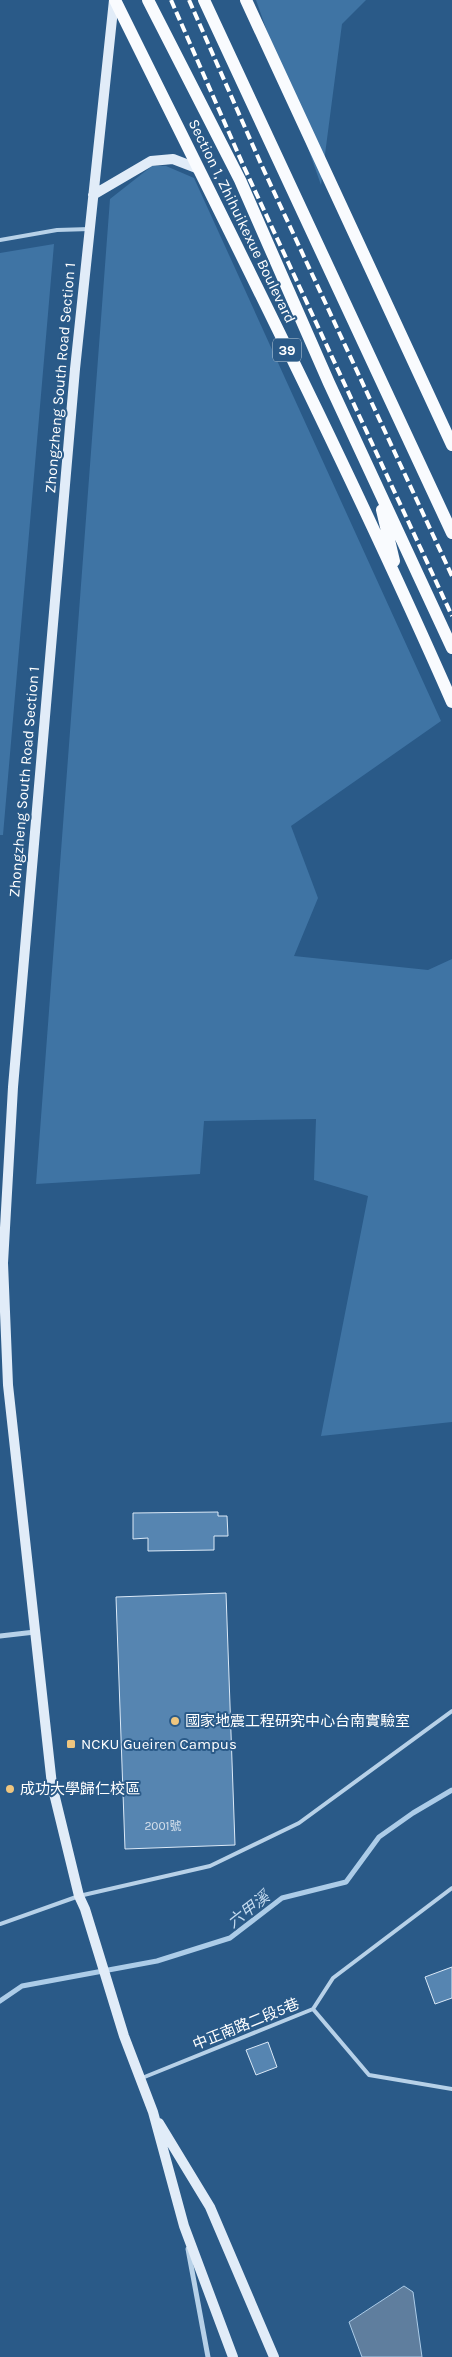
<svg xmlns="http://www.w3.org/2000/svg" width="452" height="2357" font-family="Karla,'Noto Sans TC',sans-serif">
<rect width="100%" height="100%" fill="#2a5a88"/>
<!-- green -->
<path fill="#3f74a4" d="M256 0H366L342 24 321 185Z
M152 166H166L194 178 441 721 291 826 318 898 294 956 428 970 452 959V1422L321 1436 368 1196 314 1180 316 1119 204 1121 200 1174 36 1184 110 199Z
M54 244 3 835H0V253Z"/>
<!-- water -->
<path fill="#5f7e9e" stroke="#accce8" d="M404 2286 413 2292 422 2357H362L349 2322Z"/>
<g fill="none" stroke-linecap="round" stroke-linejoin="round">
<!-- stream -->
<path stroke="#accce8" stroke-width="5" d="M0 2001 22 1986 157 1961 230 1938 282 1898 346 1882 379 1837 413 1813 452 1790"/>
</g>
<!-- building -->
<path fill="#5685b1" stroke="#dbe9f7" d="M218 1512V1516H227L228 1536H214V1550L148 1551V1538L133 1539V1513Z
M226 1593 235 1845 125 1849 116 1597Z
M452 1967V1998L435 2004 425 1977Z
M268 2042 277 2067 256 2075 246 2050Z"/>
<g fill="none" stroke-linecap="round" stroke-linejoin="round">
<!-- lane -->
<path stroke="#b7d1e8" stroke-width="4" d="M0 240 57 230 90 229
M0 1924 79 1896 210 1866 299 1823 452 1711
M313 2009 333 1978 452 1888
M142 2078 313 2009 369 2075 452 2089"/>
<!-- street -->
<path stroke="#b7d1e8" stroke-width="5" d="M0 1636 35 1632
M188 2249 208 2357"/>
<!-- secondary -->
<path stroke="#e1ecf8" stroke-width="10" d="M114 0 75 369 13 1087 3 1263 8 1385 52 1785 79 1896 85 1909 124 2036 153 2112 184 2226 233 2357
M93 195 151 161 173 159 199 169
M159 2123 210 2207 274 2357"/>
<!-- primary -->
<path stroke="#f9fbfe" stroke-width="12" d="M115 0C230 233 348 465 452 702
M148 0 240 180 329 383 452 648
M204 0 452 533
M246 0 452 445
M382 510 394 561"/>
<!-- rail -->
<path stroke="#fff" stroke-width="4" stroke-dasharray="9 4" stroke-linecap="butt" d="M171 0 244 167 452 616
M189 0 261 164 452 576"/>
</g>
<!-- markers -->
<g fill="#efc67f" stroke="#2a5a88" stroke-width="2">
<circle cx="175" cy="1721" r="5"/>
<rect x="66" y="1739" width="10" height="10" rx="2.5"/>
<circle cx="10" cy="1789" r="5"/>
</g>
<g text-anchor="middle" stroke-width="4" stroke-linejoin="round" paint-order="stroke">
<!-- number labels -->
<g font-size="12" fill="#d5e0ec">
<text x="163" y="1830">2001號</text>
</g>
<!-- shield labels -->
<rect fill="#2a5a88" stroke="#bfcedb" stroke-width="1" x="273" y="338.5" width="28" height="23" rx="4"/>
<g font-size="14" font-weight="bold" fill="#fff">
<text x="287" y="355">39</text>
</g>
<!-- street labels -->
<g font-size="15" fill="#fff" stroke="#2a5a88">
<text transform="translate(242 221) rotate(64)" y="5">Section 1, Zhihuikexue Boulevard</text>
<text transform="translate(60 378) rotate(-85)" y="5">Zhongzheng South Road Section 1</text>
<text transform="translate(24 782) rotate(-85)" y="5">Zhongzheng South Road Section 1</text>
<text transform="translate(246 2024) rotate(-22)" y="5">中正南路二段5巷</text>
</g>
<!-- poi labels -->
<g font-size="15" fill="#fff" stroke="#2a5a88" text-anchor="start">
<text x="185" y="1726">國家地震工程研究中心台南實驗室</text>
<text x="81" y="1749">NCKU Gueiren Campus</text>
<text x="20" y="1794">成功大學歸仁校區</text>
</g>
<!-- water labels -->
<g font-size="16" font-style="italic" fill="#c3daef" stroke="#2a5a88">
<text transform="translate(248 1909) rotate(-38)" y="6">六甲溪</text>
</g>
</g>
</svg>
